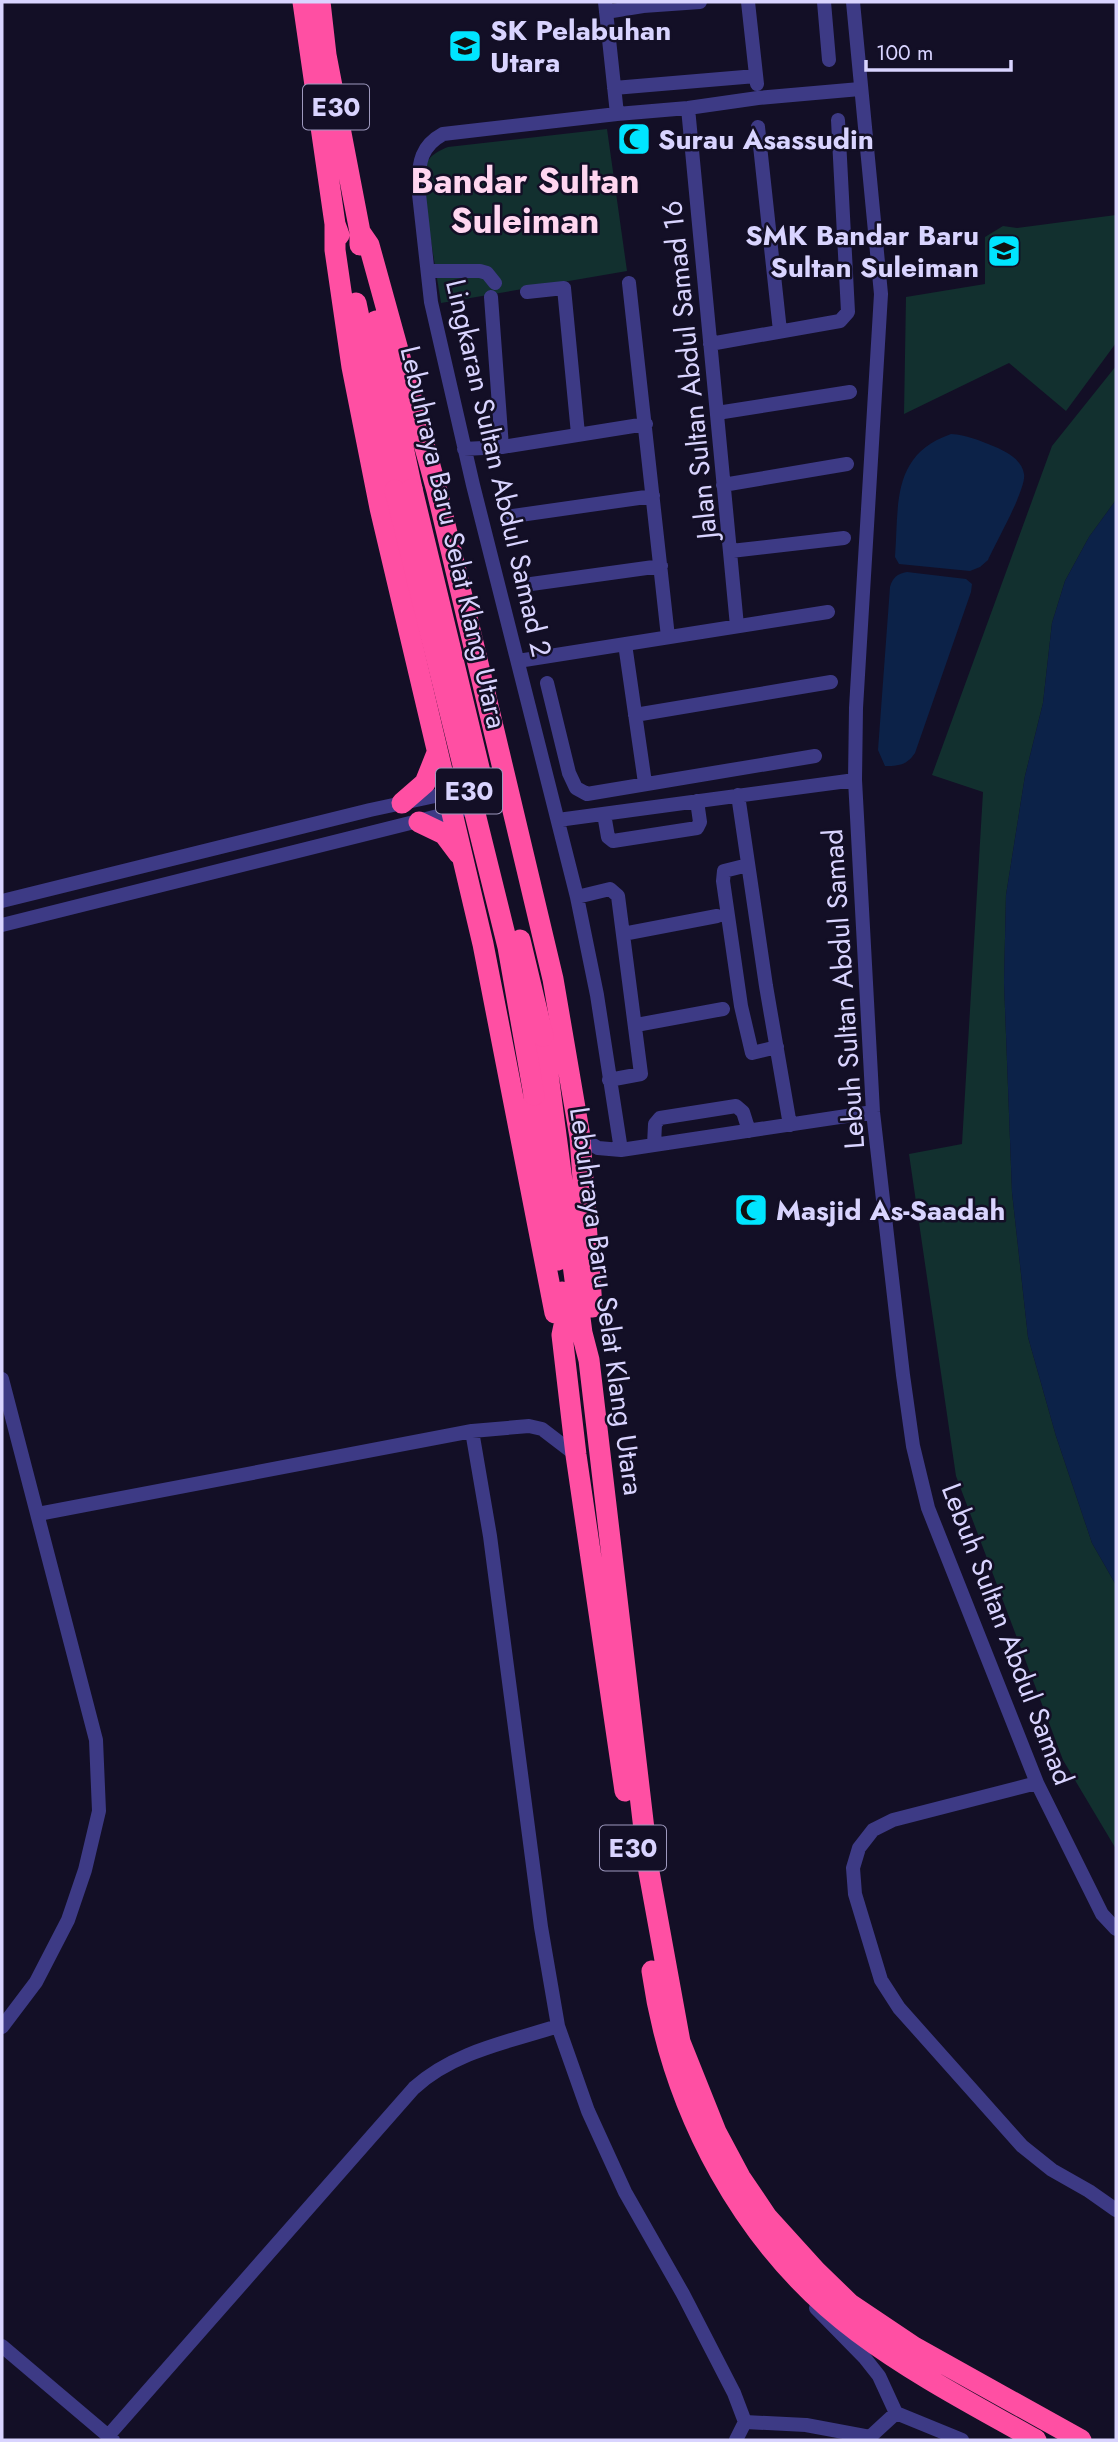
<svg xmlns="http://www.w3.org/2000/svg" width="1118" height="2442" font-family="Jost,sans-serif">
<rect width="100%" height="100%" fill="#130f26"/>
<!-- green -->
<path fill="#12302f" d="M607 129 627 271 441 303 421 179C425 161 430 154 448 147Z
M1116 215V343L1066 411 1009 363 904 414 906 297 985 284V237L1003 226 1017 228Z
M1116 366V500L1089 537 1065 581 1052 623 1043 703 1025 776 1006 895 1004 982 1012 1192 1028 1337 1056 1436 1092 1543 1116 1585V1849L1063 1760 956 1476 909 1154 962 1144 983 792 932 775 1052 446Z"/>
<!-- water -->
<path fill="#0c2248" d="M951 434C967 435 978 440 993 446 1005 451 1022 459 1024 474 1027 488 995 544 988 560L980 567 970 571 899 564 895 557C899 504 891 455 951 434Z
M1116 500V1585L1092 1543 1056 1436 1028 1337 1012 1192 1004 982 1006 895 1025 776 1043 703 1052 623 1065 581 1089 537Z
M907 572 966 579 972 584 971 592 915 753C907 765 899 766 885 766L878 750 890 587C893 577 897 574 907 572Z"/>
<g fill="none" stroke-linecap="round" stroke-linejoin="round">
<!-- minor -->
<path stroke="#3d3a85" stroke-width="14" d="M605 2 617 114
M748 2 757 84
M824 2 829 60
M853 2 881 294 856 708 855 780 873 1112 903 1375 913 1446 928 1508 1037 1783 1102 1914 1116 1929
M606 12 643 6 700 2
M614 88 756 76
M688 108 737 626
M758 127 780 331
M428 271H480L487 273 495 283
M629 283 668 637
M527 292 564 288 578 434
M491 297 502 447
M710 344 840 321 848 312 838 120
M717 413 850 392
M464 449 502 447 646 424
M723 485 847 464
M513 516 653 496
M731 551 844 538
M524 585 661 566
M625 644 645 783
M518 661 828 612
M547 683 569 773 576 788 587 794 815 756
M635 715 831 682
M738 795 766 986 790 1125
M604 814 608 837 613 841 697 828 700 822 697 801
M558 820 855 780
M748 865 724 871 723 881 741 1006 752 1053 777 1047
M577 897 610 889 618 896 641 1074 609 1080
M2 901 370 810 505 781
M2 925 510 798
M623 934 717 916
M636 1025 723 1009
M580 1137 598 1148 621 1150 873 1112
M654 1145 655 1124 660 1118 736 1106 743 1112 749 1131
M621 1150 597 995 577 897 473 485 431 302 418 185C419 162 421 146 443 134L617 114 688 108 758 98 860 89
M2 1379 96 1740 99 1811 85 1870 68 1920 36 1982 2 2027
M472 1431 490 1536 541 1927 558 2026 588 2111 625 2192 683 2294 734 2393 745 2422
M38 1514 472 1431 529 1426 542 1429 576 1455
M1037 1783 893 1820 873 1830 859 1848 853 1868 855 1894 881 1980 899 2008 1022 2146 1052 2170 1089 2191 1116 2210
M816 2308 864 2357 879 2376 896 2413 962 2440
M2 2346 113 2440
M108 2436 414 2088C453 2052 508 2042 558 2026
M736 2440 745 2422 806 2425 870 2437 896 2413"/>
<!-- highway -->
<path stroke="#ff4fa3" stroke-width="21" d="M303 2 335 224 339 235
M320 2 326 55 360 232V245
M335 224V250L352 367 380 508 483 944 555 1313
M360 232 369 245 437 491 553 979 580 1137 592 1307
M356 303 395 490
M376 321 412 489
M402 803 425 783 437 753
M419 822 444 834 459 854
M543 1036 582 1333 589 1360 649 1872 680 2042 716 2132 740 2177 767 2217 816 2271 850 2304 914 2347 1081 2440
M534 1095 558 1260
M562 1292 566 1316 562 1335 576 1455 625 1791
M652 1971C672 2111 744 2247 858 2332 914 2374 976 2406 1036 2440"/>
<!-- highway-bridge -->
<path stroke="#ff4fa3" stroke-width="21" d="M412 489 481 776
M395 490 508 947 534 1095
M520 940 543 1036"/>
</g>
<!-- icons -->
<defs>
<symbol id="school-square" viewBox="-11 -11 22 22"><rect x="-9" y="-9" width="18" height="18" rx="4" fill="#00e5ff" stroke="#130f26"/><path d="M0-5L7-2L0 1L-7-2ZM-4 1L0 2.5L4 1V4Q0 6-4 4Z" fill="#111"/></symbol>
<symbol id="mosque-square" viewBox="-11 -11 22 22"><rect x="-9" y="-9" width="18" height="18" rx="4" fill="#00e5ff" stroke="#130f26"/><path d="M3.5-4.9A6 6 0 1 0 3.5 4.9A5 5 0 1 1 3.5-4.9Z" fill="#111"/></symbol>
</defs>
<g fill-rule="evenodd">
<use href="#school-square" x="446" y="27" width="38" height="38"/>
<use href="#mosque-square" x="615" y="120" width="38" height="38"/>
<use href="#school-square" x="985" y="232" width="38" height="38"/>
<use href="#mosque-square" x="732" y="1191" width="38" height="38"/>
</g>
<g text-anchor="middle" stroke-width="5" stroke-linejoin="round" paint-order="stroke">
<!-- shield labels -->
<g fill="#130f26" stroke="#9e99be" stroke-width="2">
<rect x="303" y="84.5" width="66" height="45" rx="5"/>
<rect x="436" y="768.5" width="66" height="45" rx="5"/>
<rect x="600" y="1825.5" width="66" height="45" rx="5"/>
</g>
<g font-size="26" font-weight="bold" fill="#d9d4ff">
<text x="336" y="116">E30</text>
<text x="469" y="800">E30</text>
<text x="633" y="1857">E30</text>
</g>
<!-- poi labels -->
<g font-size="28" font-weight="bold" fill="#d9d4ff" stroke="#130f26" text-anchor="start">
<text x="490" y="40">SK Pelabuhan<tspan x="490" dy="32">Utara</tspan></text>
<text x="658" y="149">Surau Asassudin</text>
<text x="979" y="245" text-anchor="end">SMK Bandar Baru<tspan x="979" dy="32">Sultan Suleiman</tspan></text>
<text x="776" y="1220">Masjid As-Saadah</text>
</g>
<!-- street labels -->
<g font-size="28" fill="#d9d4ff" stroke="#130f26">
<text transform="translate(689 370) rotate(-96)" y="10">Jalan Sultan Abdul Samad 16</text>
<text transform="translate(499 468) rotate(77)" y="10">Lingkaran Sultan Abdul Samad 2</text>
<text transform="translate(454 537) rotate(77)" y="10">Lebuhraya Baru Selat Klang Utara</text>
<text transform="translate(843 989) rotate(-94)" y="10">Lebuh Sultan Abdul Samad</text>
<text transform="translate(607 1301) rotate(82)" y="10">Lebuhraya Baru Selat Klang Utara</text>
<text transform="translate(1008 1634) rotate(69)" y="10">Lebuh Sultan Abdul Samad</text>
</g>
<!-- district labels -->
<g font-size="35" font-weight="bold" fill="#ffd6f0" stroke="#130f26">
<text x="525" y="193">Bandar Sultan<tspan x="525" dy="40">Suleiman</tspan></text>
</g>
</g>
<!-- border -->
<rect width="1118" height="2442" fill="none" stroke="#d9d4ff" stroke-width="7"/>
<!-- scale -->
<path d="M866 60v10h145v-10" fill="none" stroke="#d9d4ff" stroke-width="3.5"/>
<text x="876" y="60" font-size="21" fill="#d9d4ff" stroke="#130f26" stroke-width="5" paint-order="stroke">100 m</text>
</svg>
